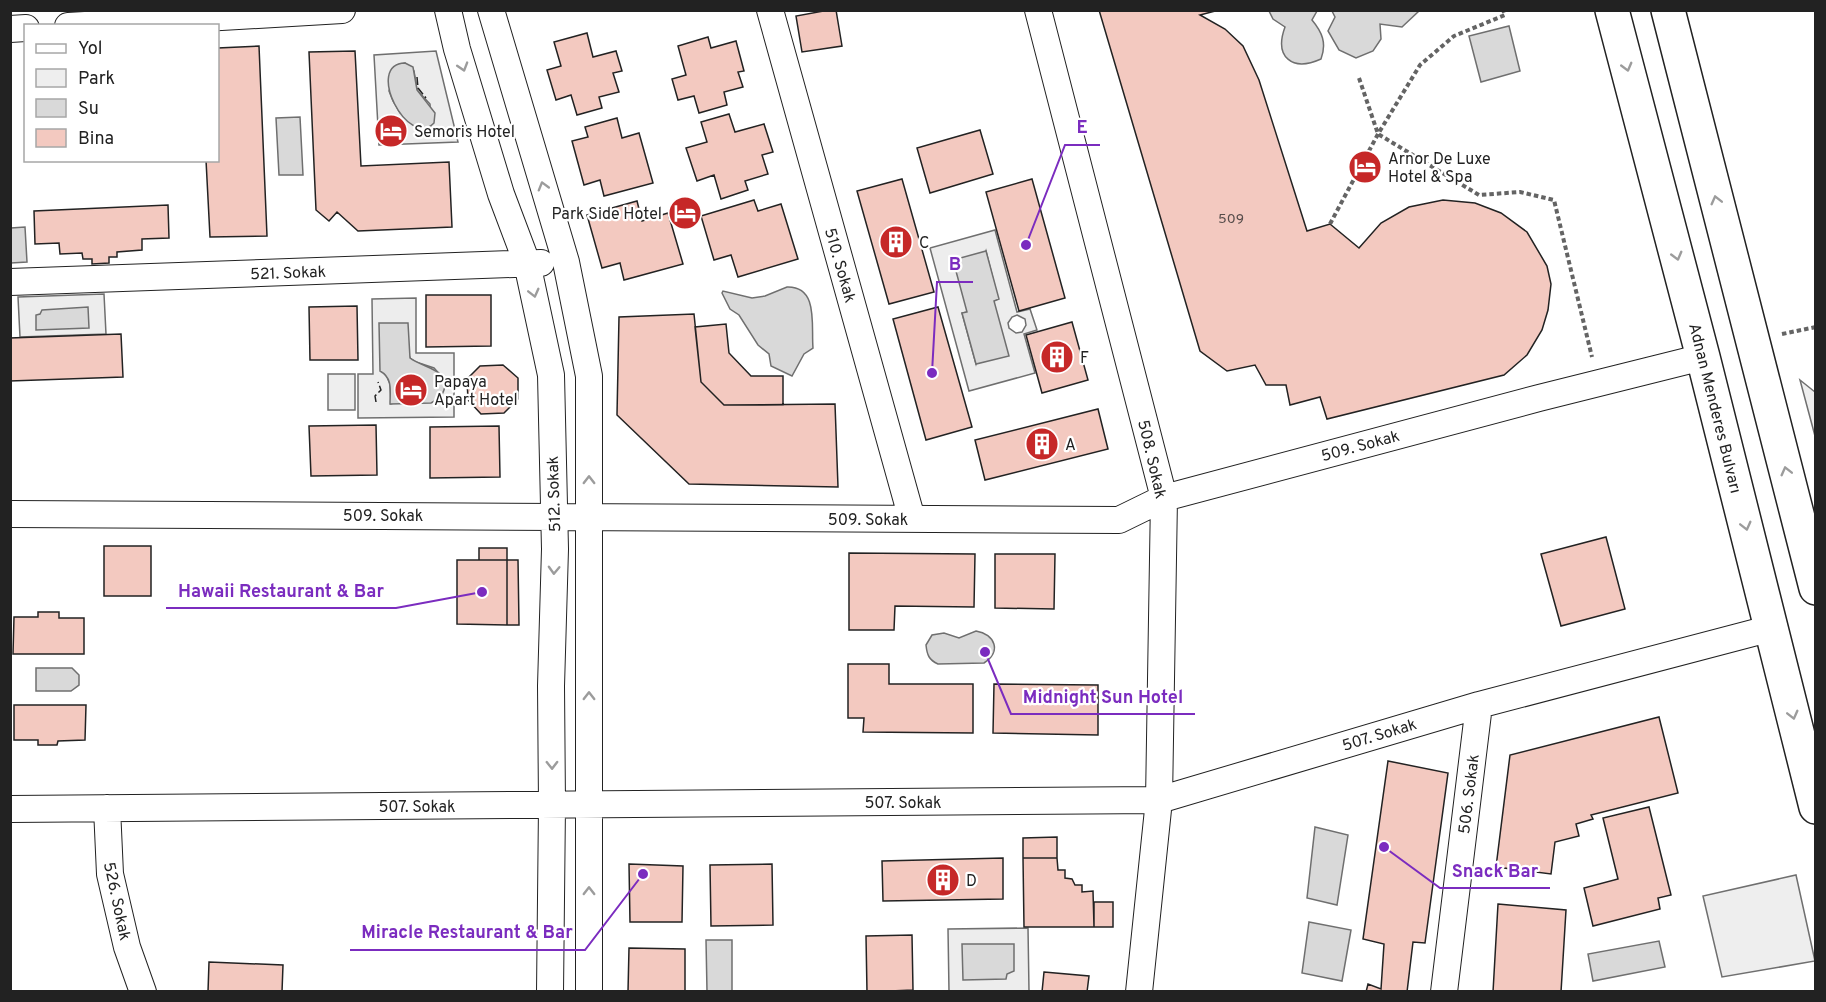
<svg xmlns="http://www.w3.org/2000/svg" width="1826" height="1002" font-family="Overpass,sans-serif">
<rect width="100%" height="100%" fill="#fff"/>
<!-- green -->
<path fill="#eee" stroke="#6f6f6f" stroke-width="1.5" d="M328 374H355V410H328Z
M1800 380 1815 392V436Z
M1796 875 1815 961 1722 977 1703 896Z"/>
<!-- parking -->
<path fill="#ededed" stroke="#6f6f6f" stroke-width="1.5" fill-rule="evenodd" d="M436 51 458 142 379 145 374 55ZM405 63 414 71 417 90 430 104 431 126 428 128H425L400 113 393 101 389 91 397 65Z
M995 230 1017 312 1030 309 1037 330 1024 334 1035 373 969 391 930 248ZM986 251 998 299 994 300 976 364 962 313 967 312ZM1017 315 1025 319 1026 325 1022 332 1016 333 1009 328 1008 323 1012 317Z
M104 294 106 334 20 337 18 297Z
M416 298V353H454V417L358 418V374H373L372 299ZM409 355 410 358 416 362 434 368 444 379 445 383 391 404 390 384 386 374Z
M1028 928 1029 991H949L948 929Z"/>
<!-- water -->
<path fill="#d9d9d9" stroke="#6f6f6f" stroke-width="1.5" d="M1269 11H1317L1312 20C1322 32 1327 43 1321 59 1292 72 1274 57 1285 27L1273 19Z
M1332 11H1419L1402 27 1380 24 1381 39 1373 51 1356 58 1339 50 1328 31 1335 17Z
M1509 26 1520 71 1481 82 1469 36Z
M405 63 413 67 417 90 435 113 434 123C408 150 364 64 405 63Z
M300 117 303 175H279L276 118Z
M25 227 27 262 11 263V228Z
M986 251 999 299 994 301 1009 356 976 364 962 313 967 312 953 260Z
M787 287C819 286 811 326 813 348L804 354 792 376 771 366 769 354 758 345 739 315 730 309 722 293 723 291 752 298 765 296Z
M88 307 89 328 36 330V315L40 314 42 310Z
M379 323H408L410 358C424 369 458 370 440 398L431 403 390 404C390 391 393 378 380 371Z
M976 631C995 634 1002 652 984 663L938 664C929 660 927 655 926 645L932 635 944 633 959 638Z
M36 668H72L79 675V685L71 691H36Z
M1315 827 1348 835 1337 905 1307 898Z
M1309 922 1351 930 1342 981 1302 973Z
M706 940H732V991H707Z
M1659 941 1665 967 1593 981 1588 954Z
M962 944H1014V971L1007 974 1006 979 963 980Z"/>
<!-- building -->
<path fill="#f3c9c0" stroke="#222" stroke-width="1.5" d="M829 10H836L842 46 802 52 796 16Z
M1099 10H1219L1200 15 1225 29 1243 46 1259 80 1307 231 1330 224 1359 248 1381 223 1409 207 1443 200 1475 203 1501 213 1527 232 1547 266 1551 284 1548 310 1542 330 1527 355 1504 375 1327 419 1320 397 1290 405 1286 385H1266L1255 365 1227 371 1200 351Z
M587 33 593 57 616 51 622 71 613 73 619 92 599 97 602 108 577 115 571 95 556 100 547 70 561 66 554 42Z
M708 37 711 48 736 41 744 71 738 72 743 87 724 92 727 105 699 113 694 96 678 100 672 79 686 75 678 46Z
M259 46 267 236 210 237 206 160H218V48Z
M355 51 361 166 449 162 452 227 358 231 337 212 329 221 316 210 309 52Z
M729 114 735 132 764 124 773 152 762 155 768 174 745 181 748 190 721 199 714 175 697 181 686 148 707 142 701 122Z
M617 118 622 138 639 133 653 183 604 196 600 180 584 185 572 141 588 137 585 127Z
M980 130 993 174 930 193 917 148Z
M902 179 934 292 889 304 857 191Z
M1032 179 1065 298 1019 311 986 192Z
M754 200 758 211 781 204 798 259 738 277 731 255 714 260 701 216Z
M637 201 642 221 668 213 683 264 624 280 620 263 602 268 587 215Z
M168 205 169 238 142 239V250L117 252V257H109V263L92 264V259H83L82 253 60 254 59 243 35 244 34 211Z
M426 295H491V346L426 347Z
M357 306 358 360H310L309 307Z
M938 307 972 427 926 440 893 319Z
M694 314 701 382 724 405 835 404 838 487 689 484 617 415 619 317Z
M1072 322 1088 380 1042 393 1026 335Z
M726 324 729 353 751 376H783V405H724L701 382 695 327Z
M121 334 123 377 10 381V338Z
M503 365 518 378V399L504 413 481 414 468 400 467 379 480 366Z
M1098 409 1108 449 985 480 975 440Z
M376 425 377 475 311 476 309 426Z
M499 426 500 477 430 478V427Z
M1606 537 1625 609 1561 626 1541 554Z
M104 546H151V596H104Z
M479 548H507V560H479Z
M849 553 975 554 974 607 895 606 894 630H849Z
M995 554H1055L1054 609 995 608Z
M457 560H507V625L457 624Z
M507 560H518L519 625H507Z
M38 612H59V618H84V654H13L14 617H38Z
M848 664H889V684H973V733L863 732 864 718H848Z
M994 684 1098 685V735L993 733Z
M14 705H86L85 740 58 741 57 745H38V740H14Z
M1659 717 1678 793 1591 815 1593 819 1576 824 1579 836 1555 842 1551 874 1496 867 1510 755Z
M1388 761 1448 773 1425 943 1413 942 1407 992H1366L1368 984 1381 989 1384 944 1363 939Z
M1649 807 1671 895 1658 898 1660 909 1593 926 1584 888 1618 879 1603 818Z
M1057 837V858H1023V838Z
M1003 858V899L883 901 882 861Z
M1023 858H1057L1058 870H1065V878L1072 879 1075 885H1082V892L1093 891 1094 927H1024Z
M629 864 683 866 682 922H630Z
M772 864 773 925 711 926 710 865Z
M1094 902H1113V927H1094Z
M1498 904 1566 910 1561 992H1493Z
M912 935 913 990 867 992 866 936Z
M629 948 685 949V992H628Z
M209 962 283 965 282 992H208Z
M1044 972 1089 976 1087 992H1042Z"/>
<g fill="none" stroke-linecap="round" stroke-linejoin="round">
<defs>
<path id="street" d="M448 10 457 49 501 194 527 263 551 375 555 549 551 686 552 805 550 992
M491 10 566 262 589 376V992
M770 10 912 519
M1038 10 1164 498 1159 800 1139 992
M68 26 342 10
M10 29 26 28
M10 282 541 263
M10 514 1119 520 1164 498 1539 398 1703 357
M107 808 110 874 127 947 143 992
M10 809 1159 800 1479 705 1772 628
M1444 992 1479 705"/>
<path id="secondary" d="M1612 10 1703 357 1816 807
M1668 10 1816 588"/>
</defs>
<!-- street casing -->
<use href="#street" stroke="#222" stroke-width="28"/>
<!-- secondary casing -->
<use href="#secondary" stroke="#222" stroke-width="36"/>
<!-- path -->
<path stroke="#646464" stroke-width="4" stroke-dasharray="4.5 3" stroke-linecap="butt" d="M1359 78 1378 134 1479 195 1520 192 1554 200 1592 357
M1330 224 1378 134 1420 65 1454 36 1505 15 1503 10
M1782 334 1816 327"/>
<!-- street -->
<use href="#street" stroke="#fff" stroke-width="26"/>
<!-- secondary -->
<use href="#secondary" stroke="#fff" stroke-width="33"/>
<!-- fence -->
<path stroke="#222" stroke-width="1.5" stroke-dasharray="8 3" stroke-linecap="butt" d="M417 77 418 88 426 98
M376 402 375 396 381 390 378 382"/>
</g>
<!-- one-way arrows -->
<defs><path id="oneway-chevron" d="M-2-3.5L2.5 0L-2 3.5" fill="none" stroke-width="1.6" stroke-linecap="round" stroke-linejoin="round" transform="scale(1.5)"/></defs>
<g stroke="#9c9c9c">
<use href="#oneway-chevron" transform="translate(463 67) rotate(73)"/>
<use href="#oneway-chevron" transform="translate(1627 67) rotate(75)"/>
<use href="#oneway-chevron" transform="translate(543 186) rotate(-106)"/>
<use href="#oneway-chevron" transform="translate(1716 200) rotate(-104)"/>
<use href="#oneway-chevron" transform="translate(1677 256) rotate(75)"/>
<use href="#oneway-chevron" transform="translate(534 293) rotate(76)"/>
<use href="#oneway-chevron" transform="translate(1786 471) rotate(-104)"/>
<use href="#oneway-chevron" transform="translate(589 480) rotate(-90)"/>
<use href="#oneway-chevron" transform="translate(1746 526) rotate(76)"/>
<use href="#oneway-chevron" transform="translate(554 570) rotate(92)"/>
<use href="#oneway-chevron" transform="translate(589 696) rotate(-90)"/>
<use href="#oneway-chevron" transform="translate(1793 715) rotate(76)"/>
<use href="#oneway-chevron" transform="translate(552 765) rotate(89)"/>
<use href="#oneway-chevron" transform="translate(589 891) rotate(-90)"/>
</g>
<!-- icons -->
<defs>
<symbol id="hotel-disc" viewBox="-11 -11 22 22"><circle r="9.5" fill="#c62828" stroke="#fff"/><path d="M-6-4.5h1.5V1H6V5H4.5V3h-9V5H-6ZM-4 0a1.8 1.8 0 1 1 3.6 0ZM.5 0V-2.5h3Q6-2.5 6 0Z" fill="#fff"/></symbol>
<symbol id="building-disc" viewBox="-11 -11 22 22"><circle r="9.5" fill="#c62828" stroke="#fff"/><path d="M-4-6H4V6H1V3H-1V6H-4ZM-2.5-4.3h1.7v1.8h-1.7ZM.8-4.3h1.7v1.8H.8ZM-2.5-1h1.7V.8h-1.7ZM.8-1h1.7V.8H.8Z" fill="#fff"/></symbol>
</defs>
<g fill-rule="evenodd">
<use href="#hotel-disc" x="372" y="112" width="38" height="38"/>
<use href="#hotel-disc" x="1346" y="148" width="38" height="38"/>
<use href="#hotel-disc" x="666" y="194" width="38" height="38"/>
<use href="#building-disc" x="877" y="223" width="38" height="38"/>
<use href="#building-disc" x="1038" y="338" width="38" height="38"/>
<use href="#hotel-disc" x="392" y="371" width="38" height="38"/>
<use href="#building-disc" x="1023" y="425" width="38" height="38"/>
<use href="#building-disc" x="924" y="861" width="38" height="38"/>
</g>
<g text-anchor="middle" stroke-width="4.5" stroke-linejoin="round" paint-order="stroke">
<!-- number labels -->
<g font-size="14" fill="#564c4a">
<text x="1231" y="223">509</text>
</g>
<!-- poi labels -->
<g font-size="16" fill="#222" stroke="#fff" text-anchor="start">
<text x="414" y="137">Semoris Hotel</text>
<text x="1388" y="164">Arnor De Luxe<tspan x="1388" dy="18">Hotel &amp; Spa</tspan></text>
<text x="662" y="219" text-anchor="end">Park Side Hotel</text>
<text x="919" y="248">C</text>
<text x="1080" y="363">F</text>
<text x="434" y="387">Papaya<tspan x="434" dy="18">Apart Hotel</tspan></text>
<text x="1065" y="450">A</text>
<text x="966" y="886">D</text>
</g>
<!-- street labels -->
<g font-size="16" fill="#222" stroke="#fff">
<text transform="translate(841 265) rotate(74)" y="6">510. Sokak</text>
<text transform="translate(288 272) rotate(-2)" y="6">521. Sokak</text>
<text transform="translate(1716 408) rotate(76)" y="6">Adnan Menderes Bulvarı</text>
<text transform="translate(1360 445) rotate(-15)" y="6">509. Sokak</text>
<text transform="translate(1153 459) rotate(77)" y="6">508. Sokak</text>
<text transform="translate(553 494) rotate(-92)" y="6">512. Sokak</text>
<text x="383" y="521">509. Sokak</text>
<text x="868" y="525">509. Sokak</text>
<text transform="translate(1379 734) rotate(-17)" y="6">507. Sokak</text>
<text transform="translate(1468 794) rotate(-83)" y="6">506. Sokak</text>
<text x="903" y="808">507. Sokak</text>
<text x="417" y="812">507. Sokak</text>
<text transform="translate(118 901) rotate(78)" y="6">526. Sokak</text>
</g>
</g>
<!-- callouts -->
<path fill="none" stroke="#7b2cbf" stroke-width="2" d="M1026 245L1065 145H1100M932 373L937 282H973M482 592L396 608H166M985 652L1011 714H1195M1384 847L1440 888H1550M643 874L585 950H350"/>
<g fill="#7b2cbf" stroke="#fff" stroke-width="2">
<circle cx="1026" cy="245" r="6"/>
<circle cx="932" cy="373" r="6"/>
<circle cx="482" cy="592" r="6"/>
<circle cx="985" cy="652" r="6"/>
<circle cx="1384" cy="847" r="6"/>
<circle cx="643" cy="874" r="6"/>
</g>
<g font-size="18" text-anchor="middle" font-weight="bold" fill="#7b2cbf" stroke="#fff" stroke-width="4.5" stroke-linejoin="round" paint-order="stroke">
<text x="1082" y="133">E</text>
<text x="955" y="270">B</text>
<text x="281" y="597">Hawaii Restaurant &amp; Bar</text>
<text x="1103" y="703">Midnight Sun Hotel</text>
<text x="1495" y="877">Snack Bar</text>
<text x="467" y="938">Miracle Restaurant &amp; Bar</text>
</g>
<!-- border -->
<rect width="1826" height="1002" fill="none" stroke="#222222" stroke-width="24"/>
<!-- legend -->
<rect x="24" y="24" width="195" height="138" fill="#ffffff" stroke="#a7a7a7" stroke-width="1.5"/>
<rect x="36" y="44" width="30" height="9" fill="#ffffff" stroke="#a7a7a7" stroke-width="1.5"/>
<text x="78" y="54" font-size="18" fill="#222222">Yol</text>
<rect x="36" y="69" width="30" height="18" fill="#eeeeee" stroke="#a7a7a7" stroke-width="1.5"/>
<text x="78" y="84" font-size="18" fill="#222222">Park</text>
<rect x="36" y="99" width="30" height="18" fill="#d9d9d9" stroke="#a7a7a7" stroke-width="1.5"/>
<text x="78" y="114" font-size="18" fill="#222222">Su</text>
<rect x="36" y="129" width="30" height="18" fill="#f3c9c0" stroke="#a7a7a7" stroke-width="1.5"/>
<text x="78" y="144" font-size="18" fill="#222222">Bina</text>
</svg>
